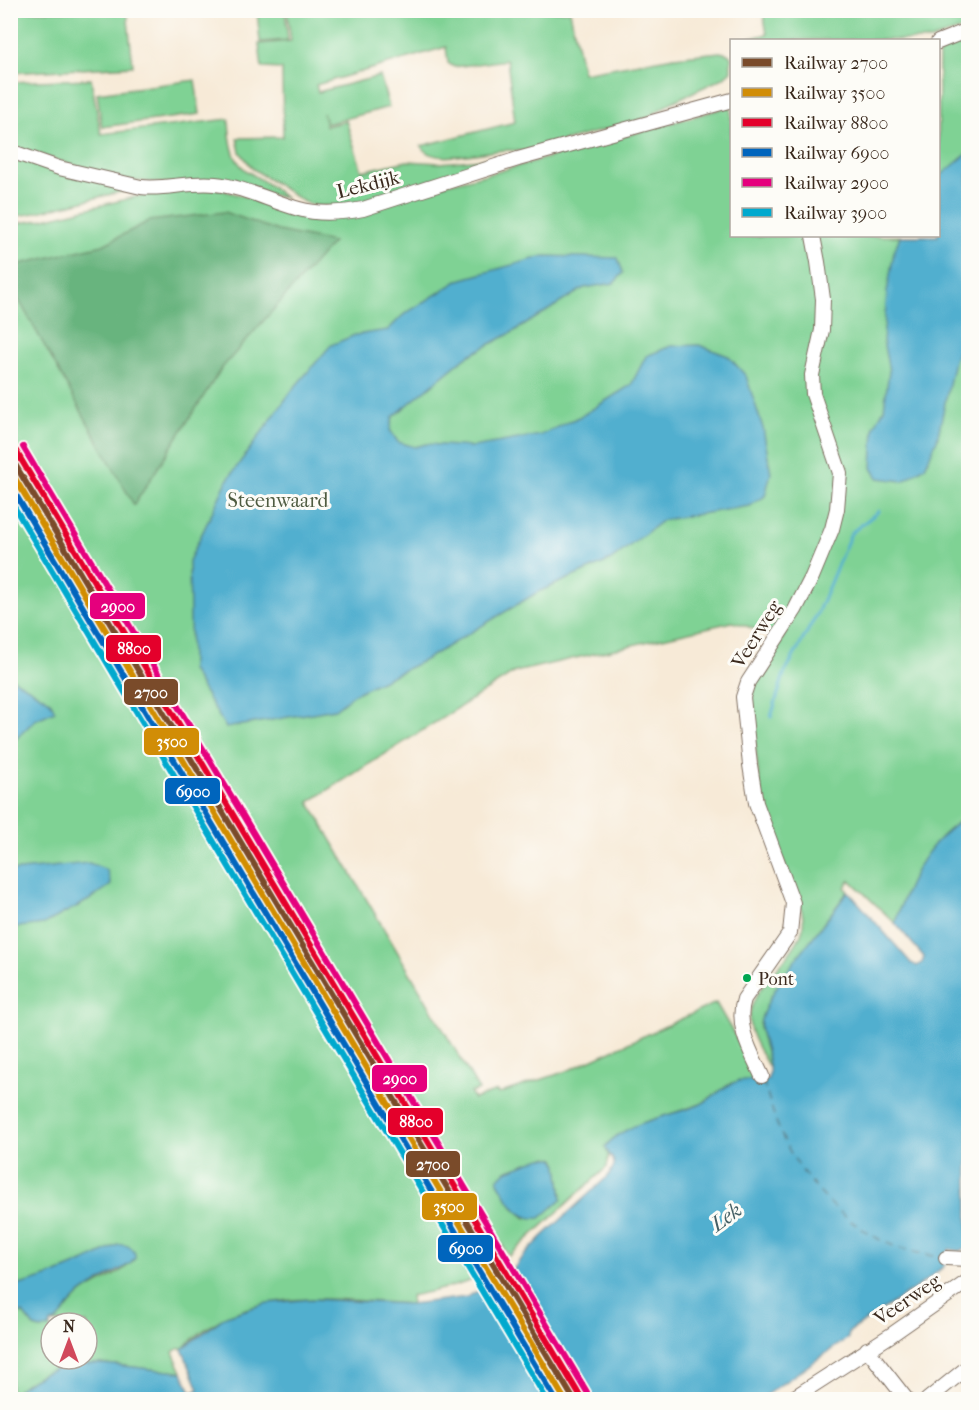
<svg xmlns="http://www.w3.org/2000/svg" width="979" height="1410" font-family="'IM FELL French Canon',serif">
<rect width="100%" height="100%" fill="#fdfcf7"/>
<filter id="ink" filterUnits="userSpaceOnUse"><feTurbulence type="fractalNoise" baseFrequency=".0167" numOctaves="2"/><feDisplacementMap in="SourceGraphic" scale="12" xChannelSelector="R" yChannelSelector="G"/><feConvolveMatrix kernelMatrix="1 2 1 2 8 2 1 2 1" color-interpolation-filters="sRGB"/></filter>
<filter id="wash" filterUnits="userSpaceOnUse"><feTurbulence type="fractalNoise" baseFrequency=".008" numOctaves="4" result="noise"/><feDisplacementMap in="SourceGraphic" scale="24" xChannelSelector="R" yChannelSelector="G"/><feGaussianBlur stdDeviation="1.35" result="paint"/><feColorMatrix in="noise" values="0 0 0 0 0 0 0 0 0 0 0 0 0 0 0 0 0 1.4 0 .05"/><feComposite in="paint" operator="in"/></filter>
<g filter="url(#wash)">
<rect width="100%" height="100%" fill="#f7ead7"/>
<!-- green -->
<path fill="#7fd294" stroke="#5d7e59" stroke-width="1.5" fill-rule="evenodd" d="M10 11H127L133 66 11 73Z
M257 11H285L288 40 260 42Z
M287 11H570L583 73 674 57 720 52 728 54 731 57V71L723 78 670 103 647 118 524 152C499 143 434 171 421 146L515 122 507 60 454 67 448 63 446 47 316 85 318 92 380 76 389 107 326 124 323 113 326 126 346 121 362 171 407 161 440 163 503 157 352 206H316L304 202 253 169 240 152 237 138 283 137 282 69 262 68 259 44 291 41Z
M763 11H968V27L931 40H745L767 34Z
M968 41V814L941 837 900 907 895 923 850 880 845 887 848 891C830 917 758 1002 760 1028 762 1043 769 1055 770 1069 763 1057 755 1045 751 1032 740 993 788 966 801 934 805 925 803 916 801 907 790 878 777 849 768 820 759 793 757 762 754 733 753 718 750 702 754 687 759 669 776 653 784 635 765 636 750 625 732 622L515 672 309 802 479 1090 470 1093 474 1099 497 1091 498 1094 567 1071 716 1003 738 1041 757 1079 739 1081 730 1084 701 1104 643 1123 605 1147 609 1155 607 1167 509 1256 463 1181 441 1187 493 1270C467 1285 439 1290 410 1296L411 1304C328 1300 247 1283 182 1349L180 1348 173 1352 182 1372C118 1369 64 1345 11 1396V1313H23L34 1327 41 1329 51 1326V1359H87V1323H54C65 1313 72 1301 84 1292 100 1281 123 1274 135 1258L118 1245C84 1263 48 1280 11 1287V224L40 220 152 193 214 188 313 215 497 172 731 106 732 236H938L939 52ZM548 1157 555 1159C561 1170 558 1182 562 1194L526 1218 513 1207 506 1171Z
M91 79 101 134 229 119C231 181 250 164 285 198L258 191 125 180 11 147 10 82Z
M195 80 200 114 102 127 97 93Z
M11 156 122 188 124 191 30 214 11 217 10 178 12 173Z"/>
<!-- forest -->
<path fill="#67b47e" stroke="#516f4e" stroke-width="1.5" d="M225 212 278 231 333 242 221 369 134 505 11 286V266L103 245 149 221Z"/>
<!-- water -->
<path fill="#51afcf" stroke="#466c76" stroke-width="1.5" d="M968 153V326L954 361 937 440 925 467 903 481 878 478 872 468 874 427 884 409 889 371 883 341 887 292 894 252 900 236H938L939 177Z
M544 256 618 258 623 273 614 283 584 288 513 332 466 357 393 417 390 430 398 442 415 447 426 444 473 447 541 435 583 415 631 385 646 356 671 346 699 345 728 356 746 376 763 428 771 473 765 496 750 506 663 520 611 560 538 592 425 660 354 694 335 709 226 728 191 670 189 561 228 479 293 389 331 345 355 335 388 330 403 315 459 280Z
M10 677 50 701 55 711 35 720 16 739 11 742Z
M968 814V1247L959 1251 949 1249 944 1266 926 1281 849 1332 848 1338 760 1399 11 1400V1396C64 1345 118 1369 182 1372L191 1392H194L199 1389 182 1349 226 1316 267 1303 312 1299 411 1304 467 1297 512 1272 519 1261 542 1237 607 1177C620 1160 613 1163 605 1147 624 1122 671 1116 699 1105 713 1099 724 1084 739 1081 749 1079 759 1079 768 1079 774 1056 755 1036 762 1016 777 975 823 928 848 891L911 963 917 966 922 963 924 957 895 923C903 897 914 868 933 846 943 834 956 824 968 814Z
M89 863 107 870 111 885 89 900 44 924 11 928V871Z
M541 1158H553L558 1165 562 1199 540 1218C517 1221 509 1200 498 1182V1179L506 1171Z
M118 1245C127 1244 136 1248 135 1258L131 1263C113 1275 90 1284 74 1300 67 1307 61 1321 51 1323L50 1327 41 1329 34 1327 23 1313H11V1287C48 1279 83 1263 118 1245Z"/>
<!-- pier -->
<path fill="#f7ead7" d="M508 1271 584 1399H558L488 1283Z"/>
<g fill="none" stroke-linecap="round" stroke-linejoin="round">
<!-- stream -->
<path stroke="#51afcf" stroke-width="3" d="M771 717 784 674 817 614 851 533 879 511"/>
<!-- ferry -->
<path stroke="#445f65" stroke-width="1.5" stroke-dasharray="8 6" stroke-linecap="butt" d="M763 1081C770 1101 775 1123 785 1142 804 1181 839 1217 877 1238 896 1249 918 1253 939 1257"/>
</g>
</g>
<g filter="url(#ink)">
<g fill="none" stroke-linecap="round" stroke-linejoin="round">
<defs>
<path id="minor" d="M938 42 968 30
M10 151 59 168 141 187C166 190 190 181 215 184 244 187 270 201 299 209 320 215 342 213 363 209L518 159 732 100
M762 1076C751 1052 735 1026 744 999L790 933 793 903 756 803 750 765 743 697 748 682 795 610 812 577 832 529 837 509 840 473 813 394 812 375 822 330 823 299 818 262 813 236
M946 1258 968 1259
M867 1349 907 1400
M790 1400 891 1335 968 1281
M927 1400 968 1367"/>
</defs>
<!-- minor casing -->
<use href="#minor" stroke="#7d6d5f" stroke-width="16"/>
<!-- minor -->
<use href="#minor" stroke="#fff" stroke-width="14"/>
<defs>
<path id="rail-1" d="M10 456 574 1400"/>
<path id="rail-2" d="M10 470 565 1400"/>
<path id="rail-3" d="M16 451 580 1396"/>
<path id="rail-4" d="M10 485 556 1400"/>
<path id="rail-5" d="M23 447 587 1392"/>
<path id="rail-6" d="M10 500 547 1400"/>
</defs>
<!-- rail-1 casing -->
<use href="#rail-1" stroke="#fdfcf7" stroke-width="10"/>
<!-- rail-2 casing -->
<use href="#rail-2" stroke="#fdfcf7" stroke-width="10"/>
<!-- rail-3 casing -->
<use href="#rail-3" stroke="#fdfcf7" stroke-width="10"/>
<!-- rail-4 casing -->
<use href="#rail-4" stroke="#fdfcf7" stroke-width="10"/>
<!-- rail-5 casing -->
<use href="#rail-5" stroke="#fdfcf7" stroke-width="10"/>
<!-- rail-6 casing -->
<use href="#rail-6" stroke="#fdfcf7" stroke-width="10"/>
<!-- rail-1 -->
<use href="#rail-1" stroke="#7a4b2a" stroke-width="6"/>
<!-- rail-2 -->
<use href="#rail-2" stroke="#d18d06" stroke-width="6"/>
<!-- rail-3 -->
<use href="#rail-3" stroke="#e4002b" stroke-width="6"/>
<!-- rail-4 -->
<use href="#rail-4" stroke="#0065bd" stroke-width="6"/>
<!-- rail-5 -->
<use href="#rail-5" stroke="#e5007d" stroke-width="6"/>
<!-- rail-6 -->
<use href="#rail-6" stroke="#00a9ce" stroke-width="6"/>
</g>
</g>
<!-- markers -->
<circle fill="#00a651" stroke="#fdfcf7" stroke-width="2" cx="747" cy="978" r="5"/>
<g text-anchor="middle" stroke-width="6" stroke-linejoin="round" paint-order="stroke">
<!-- bus labels -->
<g font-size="18" fill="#3b2a1e" stroke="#fdfcf7" text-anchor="start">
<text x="758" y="985">Pont</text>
</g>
<!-- street labels -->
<g font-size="20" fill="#3b2a1e" stroke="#fdfcf7">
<text transform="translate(368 184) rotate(-14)" y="7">Lekdijk</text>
<text transform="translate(756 634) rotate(-58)" y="7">Veerweg</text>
<text transform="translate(907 1299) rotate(-34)" y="7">Veerweg</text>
</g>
<!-- park labels -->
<g font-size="20" fill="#4f5c41" stroke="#fdfcf7">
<text x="278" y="507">Steenwaard</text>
</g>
<!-- water labels -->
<g font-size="21" font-style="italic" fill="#445f65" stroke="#fdfcf7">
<text transform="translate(726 1217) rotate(-36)" y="7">Lek</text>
</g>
</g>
<g stroke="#fdfcf7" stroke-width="2">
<rect x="89" y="592" width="57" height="28" rx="6" fill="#e5007d"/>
<rect x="105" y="634" width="57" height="29" rx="6" fill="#e4002b"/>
<rect x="123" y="678" width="56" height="28" rx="6" fill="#7a4b2a"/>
<rect x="143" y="727" width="57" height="29" rx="6" fill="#d18d06"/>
<rect x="164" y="777" width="57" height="28" rx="6" fill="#0065bd"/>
<rect x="371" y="1064" width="57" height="29" rx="6" fill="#e5007d"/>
<rect x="387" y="1107" width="57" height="29" rx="6" fill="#e4002b"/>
<rect x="405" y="1150" width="56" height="28" rx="6" fill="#7a4b2a"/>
<rect x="421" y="1192" width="57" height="29" rx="6" fill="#d18d06"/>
<rect x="437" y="1234" width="57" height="29" rx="6" fill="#0065bd"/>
</g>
<g font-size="16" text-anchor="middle" font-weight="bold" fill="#fff">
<text x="118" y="612">2900</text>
<text x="134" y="654">8800</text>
<text x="151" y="698">2700</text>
<text x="172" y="747">3500</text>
<text x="193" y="797">6900</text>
<text x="400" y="1084">2900</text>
<text x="416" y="1127">8800</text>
<text x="433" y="1170">2700</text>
<text x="449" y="1212">3500</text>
<text x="466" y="1254">6900</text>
</g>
<!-- margin -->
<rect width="979" height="1410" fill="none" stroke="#fdfcf7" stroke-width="36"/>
<!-- legend -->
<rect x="730" y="39" width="210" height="198" fill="#fdfcf7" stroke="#afa8a0" stroke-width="1.5"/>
<rect x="742" y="58" width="30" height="9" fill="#7a4b2a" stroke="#afa8a0" stroke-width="1.5"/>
<text x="784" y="69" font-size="18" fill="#3b2a1e">Railway 2700</text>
<rect x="742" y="88" width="30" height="9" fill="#d18d06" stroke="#afa8a0" stroke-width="1.5"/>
<text x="784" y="99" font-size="18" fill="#3b2a1e">Railway 3500</text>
<rect x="742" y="118" width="30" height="9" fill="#e4002b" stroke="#afa8a0" stroke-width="1.5"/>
<text x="784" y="129" font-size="18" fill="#3b2a1e">Railway 8800</text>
<rect x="742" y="148" width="30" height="9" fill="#0065bd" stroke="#afa8a0" stroke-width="1.5"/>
<text x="784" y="159" font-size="18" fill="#3b2a1e">Railway 6900</text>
<rect x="742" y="178" width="30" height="9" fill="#e5007d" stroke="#afa8a0" stroke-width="1.5"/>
<text x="784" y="189" font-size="18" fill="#3b2a1e">Railway 2900</text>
<rect x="742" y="208" width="30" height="9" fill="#00a9ce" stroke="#afa8a0" stroke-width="1.5"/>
<text x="784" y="219" font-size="18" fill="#3b2a1e">Railway 3900</text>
<!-- north arrow -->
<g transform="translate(69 1341)"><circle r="28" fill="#fdfcf7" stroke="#afa8a0" stroke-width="1.5"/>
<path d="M0-4.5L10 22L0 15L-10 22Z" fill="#d1495b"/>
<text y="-9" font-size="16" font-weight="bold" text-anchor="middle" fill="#3b2a1e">N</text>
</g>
</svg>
